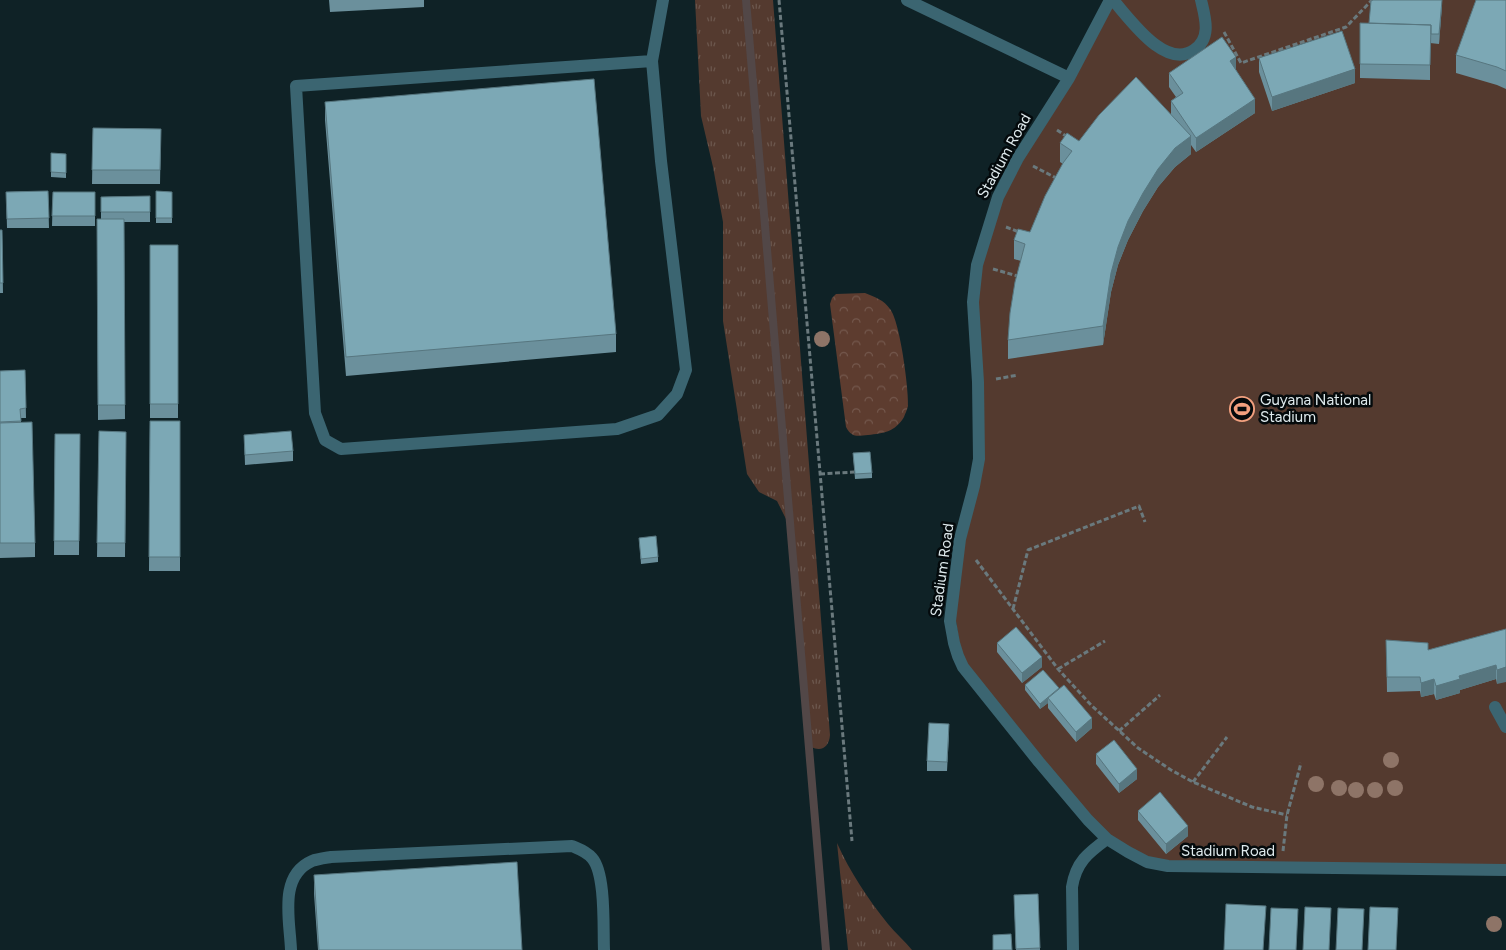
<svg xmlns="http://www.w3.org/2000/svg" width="1506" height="950" font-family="Figtree,sans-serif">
<defs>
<pattern id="grass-tufts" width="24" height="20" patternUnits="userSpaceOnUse" patternTransform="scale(1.25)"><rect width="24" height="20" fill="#543a2f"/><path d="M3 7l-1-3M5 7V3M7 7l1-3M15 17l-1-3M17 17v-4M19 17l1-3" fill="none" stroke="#6c574d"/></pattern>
<pattern id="forest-crowns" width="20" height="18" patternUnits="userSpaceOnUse" patternTransform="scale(1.25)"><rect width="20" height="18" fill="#5d3c2f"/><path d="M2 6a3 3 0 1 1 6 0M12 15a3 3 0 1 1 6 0" fill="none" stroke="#74584d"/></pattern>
</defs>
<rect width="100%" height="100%" fill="#0f2226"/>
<!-- grass -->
<path fill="url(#grass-tufts)" d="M695 0H773L830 735C829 747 822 752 811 747L807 738 792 546 786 519 777 501 759 492 747 474 723 321V222L713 167 701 116Z
M837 843C850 872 868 899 888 924 895 933 905 941 912 950H848Z"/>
<!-- forest -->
<path fill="url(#forest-crowns)" d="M865 293C875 297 884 300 890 309 900 321 909 390 908 406 907 410 905 414 904 417 895 432 884 433 868 435 857 436 852 438 846 427L830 304 832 298 836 294Z"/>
<!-- park -->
<path fill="#543a2f" d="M1110 0H1506V870L1168 866 1107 839 963 667 953 602 974 486 973 302 990 221Z"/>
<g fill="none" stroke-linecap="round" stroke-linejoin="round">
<!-- stream -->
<path stroke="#524747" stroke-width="8" d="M746 0 826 950"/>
<!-- path -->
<path stroke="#6a797d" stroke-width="3" stroke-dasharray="5 2.5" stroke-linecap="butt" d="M779 0 852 841
M1224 32 1241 63 1346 27 1372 0
M1057 130 1069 138
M1033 166 1058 179
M1006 227 1019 232
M993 269 1021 277
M996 379 1018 375
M820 474 854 472
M976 560 1058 669 1091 705 1138 748 1171 770 1193 782 1252 807 1287 815
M1013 609 1028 550 1139 506 1145 522
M1058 669 1105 641
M1119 731 1160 695
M1193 782 1227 737
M1283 851 1287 815 1301 763"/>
<!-- minor -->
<path stroke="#3b6571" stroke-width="12" d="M907 0 1069 78
M1110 0 1069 78 1018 158 998 197 977 265 973 302 978 382 979 459 974 486 960 539 950 621 954 643 958 656 963 667 1039 762 1088 820 1107 839 1128 852 1147 862 1168 866 1506 870
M1113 0C1130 19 1165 70 1194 50 1212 38 1205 17 1201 0
M652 61 296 86 315 413 325 440 341 449 617 429 658 415 677 394 686 370 661 161 652 61 663 0
M1495 707 1506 727
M291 950C290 921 278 876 312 861 317 859 325 858 331 857L572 846C579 849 586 851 592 858 606 874 603 928 604 950
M1073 950 1072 887C1076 862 1088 853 1107 839"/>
</g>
<!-- trees -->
<g fill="#8e7467">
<circle cx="822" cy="339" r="8"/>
<circle cx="1391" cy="760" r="8"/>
<circle cx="1316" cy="784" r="8"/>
<circle cx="1339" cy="788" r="8"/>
<circle cx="1395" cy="788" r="8"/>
<circle cx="1356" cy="790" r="8"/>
<circle cx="1375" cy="790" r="8"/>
<circle cx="1494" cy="924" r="8"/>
</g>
<!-- wall -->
<path fill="#6b909c" d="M329 0H424V7L330 12Z
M1506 0V89L1497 85 1456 73V55Z
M1442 5 1439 44 1430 43V80L1360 78V23H1369Z
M1259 58 1355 83 1272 111 1259 72Z
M1236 70 1255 113 1196 152 1191 145V154L1175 167 1158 187 1143 211 1128 240 1118 265 1111 292 1103 345 1008 359V340L1021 261 1014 259V240L1030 232 1063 164 1060 162V143L1079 141 1171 114V101L1176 97 1169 87V73Z
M325 102 616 334V352L346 376 325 120Z
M93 128 161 129 160 184H92Z
M51 153 66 154V178L51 177Z
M48 191 49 228H7L6 192Z
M156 191 172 192V223H156Z
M53 192H95V226H52Z
M150 196V222H124L125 419 98 420 97 219H101V197Z
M0 230H2L3 293H0Z
M150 245H178V418H150Z
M25 370 26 418H21V422L35 543V557L0 558V371Z
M150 421H180V571H149Z
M99 431 126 432 125 557H97Z
M55 434H80L79 555H54Z
M244 435 293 451V461L245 465Z
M853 453 872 473V478L855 479Z
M639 538 658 557V562L641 564Z
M1506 629 1497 684 1496 679 1460 690V693L1436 700 1434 694 1421 697 1420 691 1387 692 1386 640 1428 650Z
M997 643 1042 667 1022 683 997 652Z
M1043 670 1092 728 1076 742 1048 708V703L1040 709 1025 690V685Z
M949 734 947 771H927V761Z
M1096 754 1137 779 1119 793 1096 764Z
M1138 811 1188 836 1166 854 1138 820Z
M314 875 522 950H318L314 894Z
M1038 894 1040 950H1016L1014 895Z"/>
<!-- shaded-wall -->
<path fill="#57767f" d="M1442 0V5L1439 44V34Z
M1236 57V71L1230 61Z
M1355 69V83L1272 111V97Z
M1255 99V113L1196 152V138Z
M1191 136V154L1175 167 1158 187 1143 211 1128 240 1118 265 1111 292 1103 345V326L1111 273 1118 247 1128 221 1143 193 1158 169 1175 148Z
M1042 657V667L1022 683V673Z
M1496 665V679L1460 690V693L1436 700V686L1459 676Z
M1506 667V682L1497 684V670Z
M1434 679V694L1421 697V683Z
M1048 698V703L1040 709V704Z
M1092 718V728L1076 742V732Z
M1137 769V779L1119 793V784Z
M1188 826V836L1166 854V844Z"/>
<!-- building -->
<path fill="#7ca8b5" stroke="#57767f" d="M1373 0H1442L1439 34H1431V25L1369 23 1371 1Z
M1476 0H1506V71L1497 67 1456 55Z
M1360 23 1431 25 1430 65 1360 64Z
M1342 31 1355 69 1272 97 1259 58Z
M1222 37 1236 57 1230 61 1255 99 1196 138 1171 101 1183 93 1169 73Z
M1136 77 1191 136 1175 148 1158 169 1143 193 1128 221 1118 247 1111 273 1103 326 1008 340 1010 313 1015 282 1025 244 1014 240 1018 229 1030 232 1045 196 1063 163 1072 151 1060 143 1067 133 1079 141 1099 115Z
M594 79 616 334 346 357 325 102Z
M93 128 161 129 160 170H92Z
M51 153 66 154V173L51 172Z
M48 191 49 218 7 219 6 192Z
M156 191 172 192V218H156Z
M53 192H95V216H52Z
M150 196V212H101V197Z
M97 219H124L125 405H98Z
M0 230H2L3 283H0Z
M150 245H178V404H150Z
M25 370 26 408 20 409 21 421 0 422V371Z
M150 421H180V557H149Z
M32 422 35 543H0V423Z
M99 431 126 432 125 543H97Z
M291 431 293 451 245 455 244 435Z
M55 434H80L79 541H54Z
M870 452 872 473 855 474 853 453Z
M656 536 658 557 641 559 639 538Z
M1016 627 1042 657 1022 673 997 643Z
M1506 629V667L1497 670 1496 665 1459 676 1460 679 1436 686 1434 679 1421 683 1420 677H1387L1386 640 1428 643V650Z
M1043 670 1059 688 1040 704 1025 685Z
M1064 685 1092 718 1076 732 1048 698Z
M929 723 949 724 947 762 927 761Z
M1114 740 1137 769 1119 784 1096 754Z
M1160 792 1188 826 1166 844 1138 811Z
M517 862 522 950H319L314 875Z
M1038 894 1040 948 1016 949 1014 895Z
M1226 904 1266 906 1263 950H1224Z
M1305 907 1331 908 1329 950H1303Z
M1370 907 1398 908 1396 950H1368Z
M1271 908 1298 909 1296 950H1269Z
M1338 908 1364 909 1362 950H1336Z
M1011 934 1012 950H993V935Z"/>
<!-- icons -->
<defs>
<symbol id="stadium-ring" viewBox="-11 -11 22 22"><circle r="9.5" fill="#040a0c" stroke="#f2a07f" stroke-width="1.5"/><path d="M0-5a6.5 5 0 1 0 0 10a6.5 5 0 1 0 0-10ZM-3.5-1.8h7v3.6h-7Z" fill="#f2a07f"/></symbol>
</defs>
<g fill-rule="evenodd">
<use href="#stadium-ring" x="1228" y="395" width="28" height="28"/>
</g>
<g text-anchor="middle" stroke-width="5" stroke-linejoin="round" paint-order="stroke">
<!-- street labels -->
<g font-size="15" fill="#dfeaed" stroke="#040a0c">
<text transform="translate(1004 156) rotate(-61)" y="5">Stadium Road</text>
<text transform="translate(942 570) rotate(-82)" y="5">Stadium Road</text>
<text x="1228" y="856">Stadium Road</text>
</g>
<!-- poi labels -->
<g font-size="15" fill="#dfeaed" stroke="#040a0c" text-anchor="start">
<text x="1260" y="405">Guyana National<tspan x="1260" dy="17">Stadium</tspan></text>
</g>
</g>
</svg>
